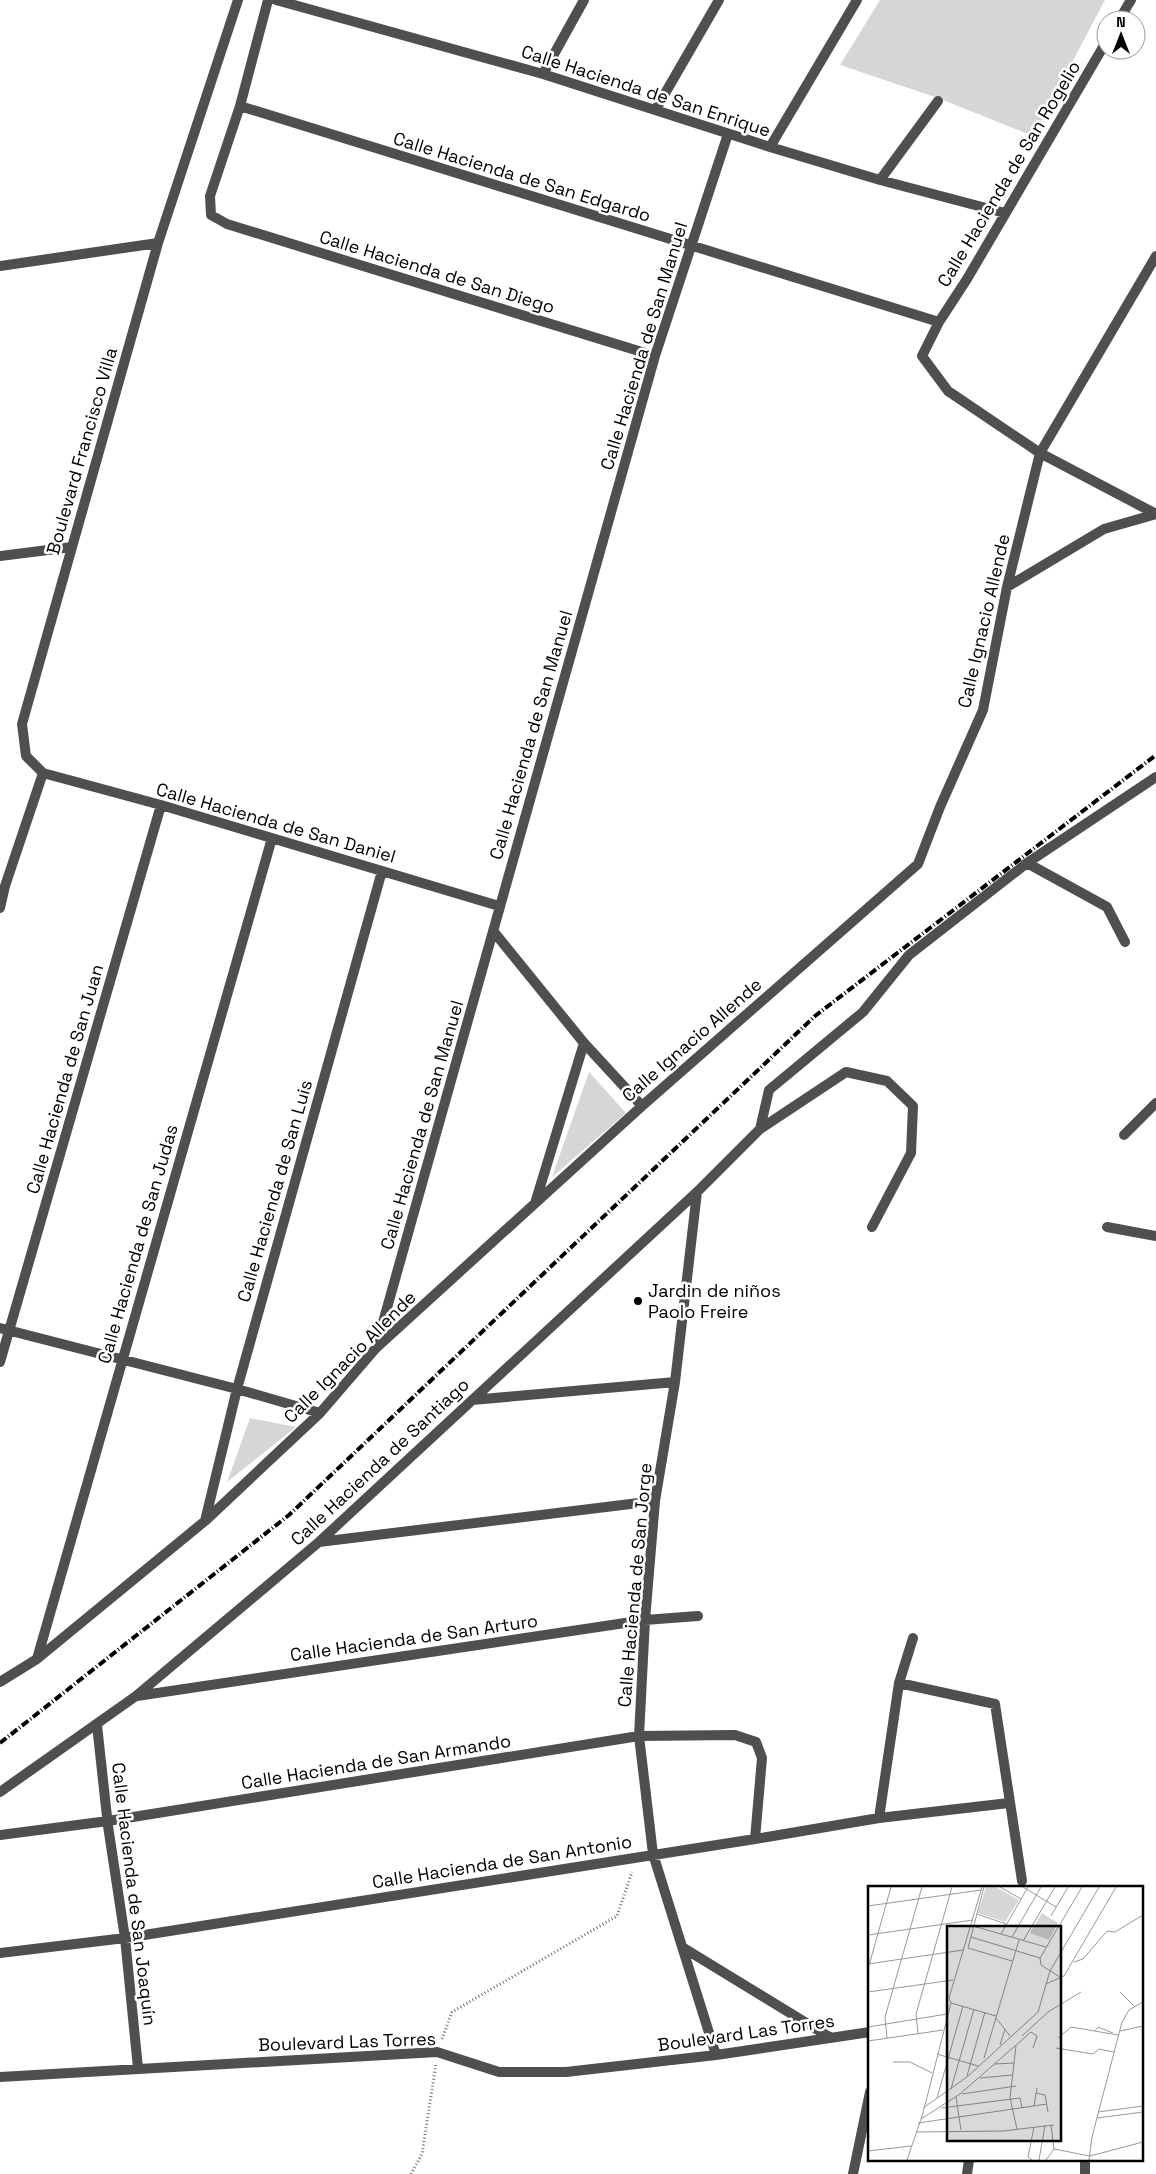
<svg xmlns="http://www.w3.org/2000/svg" width="1156" height="2174" font-family="'Space Grotesk',sans-serif">
<rect width="100%" height="100%" fill="#fff"/>
<!-- green -->
<path fill="#d6d6d6" d="M880 0H1105L1033 136 938 98 840 65Z
M589 1072 626 1113 552 1177Z
M250 1418 296 1427 227 1482Z"/>
<g fill="none" stroke-linecap="round" stroke-linejoin="round">
<!-- path -->
<path stroke="#717171" stroke-width="3" stroke-dasharray="1 2.5" stroke-linecap="butt" d="M442 2039 452 2012 617 1916 632 1872
M411 2174 422 2154 436 2064"/>
<!-- street -->
<path stroke="#4f4f4f" stroke-width="10" d="M268 0 240 106 210 196 211 215 227 224 655 356
M276 0 543 74 770 147 880 180 1005 213
M1119 20 1131 0
M1106 42 967 279 939 322 922 356 948 391 1040 453 1156 514
M543 74 584 0
M240 106 939 322
M656 109 719 0
M770 147 857 0
M880 180 938 101
M0 266 158 243
M0 556 72 547
M1007 587 1104 529 1156 514
M43 773 26 756 22 724 158 243 238 0
M43 773 161 805 499 906
M1027 863 1107 907 1125 942
M0 908 5 886 43 773
M494 932 584 1043 642 1106
M760 1129 769 1090 863 1012 909 955 1027 863 1156 777
M1124 1135 1156 1103
M697 1192 675 1382 655 1501 645 1620 639 1736 653 1854 716 2055
M536 1200 584 1043
M1107 1227 1156 1236
M0 1328 237 1389 320 1413
M376 1347 655 356 728 134
M0 1362 161 805
M472 1400 675 1382
M205 1521 237 1389 382 871
M319 1542 655 1501
M37 1659 272 838
M0 1682 37 1659 205 1521 320 1413 376 1348 642 1106 918 864 940 807 983 710 1007 587 1040 453 1156 256
M899 1683 995 1704 1022 1881
M137 1696 645 1620 698 1616
M97 1725 108 1826 125 1938 138 2068
M0 1792 136 1696 319 1542 697 1192 760 1129 846 1072 887 1081 913 1106 911 1153 872 1227
M879 1818 899 1683 913 1638
M0 1835 108 1821 639 1736 735 1735 756 1742 762 1758 755 1839
M682 1947 831 2038
M0 1953 125 1938 755 1839 879 1818 1009 1803
M0 2077 437 2052 499 2072H566L716 2055 870 2032
M1085 2160V2174
M853 2174 870 2092
M967 2174 969 2160"/>
<!-- rail -->
<path stroke="#000" stroke-width="4" stroke-dasharray="8 2.5 1 2.5" stroke-linecap="butt" d="M0 1743 289 1515 815 1016 1156 755"/>
</g>
<!-- markers -->
<circle fill="#000" stroke="#fff" stroke-width="2" cx="638" cy="1301" r="5"/>
<g text-anchor="middle" stroke-width="5" stroke-linejoin="round" paint-order="stroke">
<!-- street labels -->
<g font-size="18" fill="#000" stroke="#fff">
<text transform="translate(646 91) rotate(18)" y="6">Calle Hacienda de San Enrique</text>
<text transform="translate(1009 174) rotate(-59)" y="6">Calle Hacienda de San Rogelio</text>
<text transform="translate(522 177) rotate(17)" y="6">Calle Hacienda de San Edgardo</text>
<text transform="translate(437 272) rotate(17)" y="6">Calle Hacienda de San Diego</text>
<text transform="translate(644 346) rotate(-73)" y="6">Calle Hacienda de San Manuel</text>
<text transform="translate(82 451) rotate(-74)" y="6">Boulevard Francisco Villa</text>
<text transform="translate(984 621) rotate(-77)" y="6">Calle Ignacio Allende</text>
<text transform="translate(531 735) rotate(-74)" y="6">Calle Hacienda de San Manuel</text>
<text transform="translate(276 823) rotate(16)" y="6">Calle Hacienda de San Daniel</text>
<text transform="translate(692 1040) rotate(-41)" y="6">Calle Ignacio Allende</text>
<text transform="translate(65 1079) rotate(-74)" y="6">Calle Hacienda de San Juan</text>
<text transform="translate(422 1125) rotate(-74)" y="6">Calle Hacienda de San Manuel</text>
<text transform="translate(275 1191) rotate(-74)" y="6">Calle Hacienda de San Luis</text>
<text transform="translate(138 1244) rotate(-74)" y="6">Calle Hacienda de San Judas</text>
<text transform="translate(350 1357) rotate(-45)" y="6">Calle Ignacio Allende</text>
<text transform="translate(380 1462) rotate(-43)" y="6">Calle Hacienda de Santiago</text>
<text transform="translate(635 1585) rotate(-85)" y="6">Calle Hacienda de San Jorge</text>
<text transform="translate(414 1638) rotate(-8)" y="6">Calle Hacienda de San Arturo</text>
<text transform="translate(376 1762) rotate(-9)" y="6">Calle Hacienda de San Armando</text>
<text transform="translate(502 1862) rotate(-9)" y="6">Calle Hacienda de San Antonio</text>
<text transform="translate(134 1894) rotate(83)" y="6">Calle Hacienda de San Joaquín</text>
<text transform="translate(746 2033) rotate(-8)" y="6">Boulevard Las Torres</text>
<text transform="translate(347 2042) rotate(-2)" y="6">Boulevard Las Torres</text>
</g>
<!-- poi labels -->
<g font-size="18" fill="#000" stroke="#fff" text-anchor="start">
<text x="648" y="1297">Jardin de niños<tspan x="648" dy="21">Paolo Freire</tspan></text>
</g>
</g>
<!-- overview -->
<g transform="translate(868 1886)">
<rect width="275" height="275" fill="#fff"/>
<path d="M118 1H128L151 14 137 36 110 27ZM174 27 190 37 181 54 162 47Z" fill="#d6d6d6"/>
<path fill="none" stroke="#999" stroke-width="1" d="M116 1 100 62 144 75M132 1 153 13M155 1 188 21M0 20 113 4M109 28 138 38M183 30 200 1M105 40 178 61M133 48 160 1M0 49 105 34M103 51 172 72M144 51 173 1M155 55 187 1M172 72 214 1M172 72 173 79 192 91M206 76 215 73 239 45 247 46 275 29M0 78 95 64M0 83 23 1M178 98 196 90 248 1M0 106 85 94M252 106 266 120M83 117 128 130M128 132 142 150M0 141 79 128M227 145 230 141 245 147M252 145 275 140M50 147 48 128 84 1M154 150 180 126 213 106M19 152 17 131 54 1M190 152 203 141 250 149M0 155 75 144M132 159 137 143M148 160 142 212 149 243M188 162 225 168 231 163 246 166M69 168 110 180M116 172 151 54M25 176H42L64 187M127 178 146 177M99 190 117 126M112 192 144 189M83 203 106 123M168 207 177 209 180 226M94 208 148 200M88 211 93 244M69 212 95 120M166 220 169 202M55 222 99 191 170 126 182 85 231 1M73 222 152 212 154 222M230 226 275 220M229 232 275 226M53 233 92 208 163 146 169 150 165 162M50 237 179 218M49 246 135 245 186 239M186 263 222 270 275 256M0 265 43 260M39 274 55 227 83 117 81 112 114 1M164 274 160 271 166 241M171 274 177 239M178 274 186 263 183 239M221 274 224 251 254 136 261 124 275 116"/>
<path fill="#000" fill-opacity="0.15" stroke="#000" stroke-width="2.5" d="M79 40H193V255H79Z"/>
<rect width="275" height="275" fill="none" stroke="#000" stroke-width="2.5"/>
</g>
<!-- north arrow -->
<g transform="translate(1121 35)"><circle r="24" fill="#ffffff" stroke="#999999"/>
<path d="M0-4L9 19L0 12L-9 19Z" fill="#000000"/>
<text y="-8" font-size="14" font-weight="bold" text-anchor="middle" fill="#000000">N</text>
</g>
</svg>
